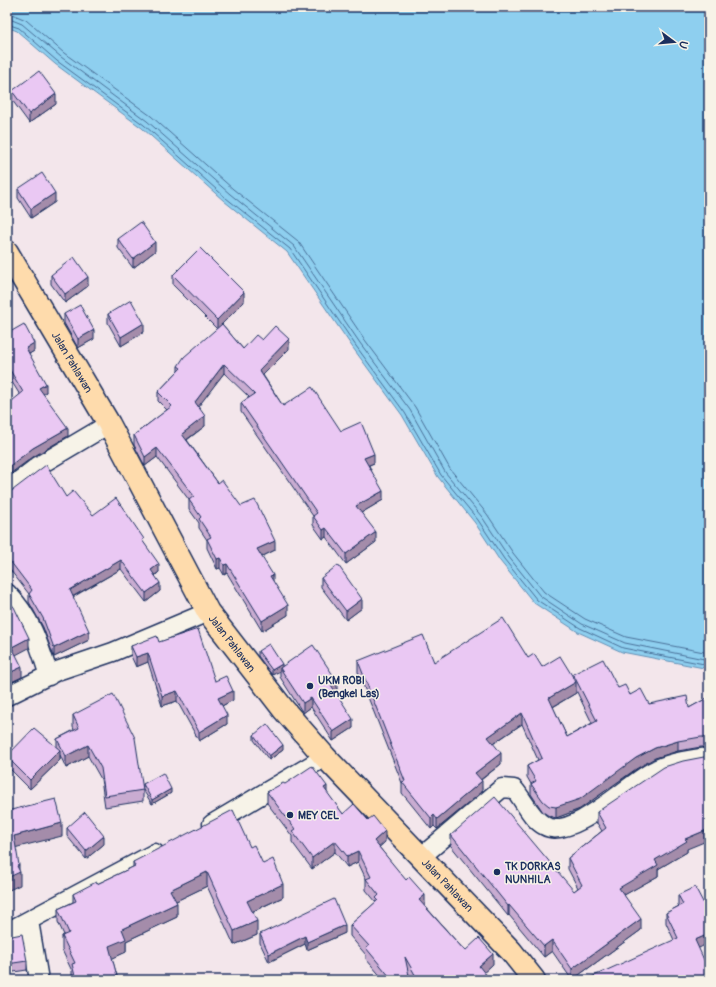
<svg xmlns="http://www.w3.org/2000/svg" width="716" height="987" font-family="Pangolin,sans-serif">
<rect width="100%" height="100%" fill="#f3e6eb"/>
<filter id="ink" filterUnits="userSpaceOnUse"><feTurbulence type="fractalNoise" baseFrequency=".025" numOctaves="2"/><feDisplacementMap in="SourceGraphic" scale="8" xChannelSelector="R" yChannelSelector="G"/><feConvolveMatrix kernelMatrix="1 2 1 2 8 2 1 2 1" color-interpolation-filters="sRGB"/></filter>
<g filter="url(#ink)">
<!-- water -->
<path fill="#8ecfef" stroke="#608fb5" d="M7 7H709V669L622 652 578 632 534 603 500 561 475 523 438 477 402 415 353 348 287 252 224 201 142 128 55 64 17 31 7 27Z"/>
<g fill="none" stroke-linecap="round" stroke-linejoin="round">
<!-- shore -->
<path stroke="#496f98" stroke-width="1" d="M7 12 26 20 64 53 151 116 233 189 298 241 365 340 415 407 450 469 487 514 513 553 544 592 585 619 626 637 709 653
M7 18 22 24 61 57 147 121 230 194 294 246 360 343 410 410 445 472 482 517 508 556 540 596 582 624 625 643 709 660
M7 24 19 28 57 61 144 125 226 198 290 249 356 346 405 413 441 475 478 520 504 559 537 600 580 628 623 648 709 665"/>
<defs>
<path id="minor" d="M7 490 38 466 109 424
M7 593C31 617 39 644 49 676
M7 696 57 671 113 652 208 612
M212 824 325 757
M421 857 502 788 514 789C524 800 531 819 545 826 572 841 629 783 653 771 669 762 691 759 709 757
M29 921 39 980
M7 932 155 853"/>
<g id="trunk">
<path id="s1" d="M7 252 109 424 208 612 284 710 325 757 511 951 534 980"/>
</g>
</defs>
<!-- minor casing -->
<use href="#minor" stroke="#1b2f5e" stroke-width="21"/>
<!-- trunk casing -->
<use href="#trunk" stroke="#1b2f5e" stroke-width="25"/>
<!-- minor -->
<use href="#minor" stroke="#f7f3e8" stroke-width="18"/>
<!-- trunk -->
<use href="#trunk" stroke="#fedbac" stroke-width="22"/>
</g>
<!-- wall -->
<path fill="#c9acd1" stroke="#1b2f5e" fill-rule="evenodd" d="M12 91 56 104 29 123 12 100Z
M18 189 55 202 31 218 18 198Z
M118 239 155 251 133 268 118 248Z
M51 275 88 286 65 303 51 284Z
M173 275 244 302 222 324 243 349 262 340 289 349 263 375 283 406 341 431 374 463 369 465 383 500 361 513 376 542 346 564 326 537 323 539 313 525V516L241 412V403L249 397 224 373 198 406 205 426 187 440 218 483 241 506 275 550 261 557 288 615 262 631 227 573 224 575 220 568 217 569 207 548V540L199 528V523L189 509V500L157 457 145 466 134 445V435L167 410 158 401V392L178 371V366L217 329 173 285Z
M64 314 94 339 78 348 64 323Z
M108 314 144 332 121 346 108 323Z
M7 327 10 332 34 351 29 354 46 392 43 394 68 436 33 457 20 395 7 374Z
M7 491 66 497 93 515 144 543 159 572 155 576 160 591 146 602 121 569 73 597 89 640 54 657 43 627 29 602V594L7 566Z
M321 578 362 608 346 620 321 587Z
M159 642 215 681 233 700 222 706 227 724 199 741 177 701 162 706 148 662 136 667 131 656V646Z
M258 651 282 666 337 690 335 691 353 728 333 741 311 707 303 713 280 677V671L272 675 258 656Z
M528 658 542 667 573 677V674L618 688 649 704 689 708 709 697V747H701L678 751 655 758 636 769 580 809 556 818 549 816 543 812 531 794V784L527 777V766L538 760 522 724 493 744 501 764 481 780 482 792 437 829 434 826 431 829 402 793V783L358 672V661L434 662ZM576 690 592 723 567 737 553 707 576 693Z
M73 715 143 787V784L171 793 152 804 143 790V801L105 807 101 779 88 756 66 768 60 755V760L30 789 7 766V756L57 748V739L74 730 73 727Z
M254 735 283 750 269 760 254 740Z
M285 784 327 793 343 814 385 842 379 847 425 906 465 951 493 964 484 972 490 980H412L408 973 383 979 366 959V955L350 936V925L376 902 366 890V879L358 862 347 867 335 852 312 869 292 842V836L267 803V792Z
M597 812 687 849V852L658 869V876L624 895 641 930 572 980 552 951 544 957 509 915 508 916 451 846V835L574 891 578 888 568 869V858L602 831 597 823Z
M67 828 104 844 86 859 67 836Z
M250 847 263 864 283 897 252 912 257 935 234 945 207 886 176 901 177 917 126 941V952L112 958 118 980H72V971L62 950V936L64 935 58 922V909L73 902V894L97 884 133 867V862Z
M678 895 709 943 674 940 666 923V913L679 906 678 905Z
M345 933 307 950 305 944 269 962 260 943V934Z
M7 937 27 961V970L7 973Z"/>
<!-- shaded-wall -->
<path fill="#a48caa" stroke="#1b2f5e" d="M56 94V104L29 123V114Z
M55 193V202L31 218V209Z
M155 242V251L133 268V259Z
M88 277V286L65 303V294Z
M244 292V302L217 329V320Z
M144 323V332L121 346V337Z
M94 330V339L78 348V339Z
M289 339V349L259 379V370Z
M34 343V351L26 356V348Z
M224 364V373L195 411V402Z
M46 384V392L39 396V388Z
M205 416V426L182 443V434Z
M68 428V436L33 457 7 476V468L33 448Z
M157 448V457L145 466V457Z
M374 454V463L364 467V458Z
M383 491V500L356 516V506Z
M326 528V537L323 539V530Z
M376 532V542L346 564V554Z
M275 541V550L257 559V549Z
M220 558V568L217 569V559Z
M121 560V569L70 598V590Z
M159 564V572L151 578V570Z
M227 564V573L224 575V565Z
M273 575V584L270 576Z
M160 583V591L146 602V593Z
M362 599V608L346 620V611Z
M288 605V615L262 631V621Z
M89 631V640L54 657V648Z
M29 638V648L12 657V647Z
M148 653V662L136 667V657Z
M282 664V669L280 668V671L272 675V670Z
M22 667V677L7 684V674Z
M337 681V690L331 694V685Z
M576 682V693L549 709V698Z
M177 691V701L162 706V696Z
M233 691V700L218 708V698Z
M311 698V707L303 713V703Z
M522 713V724L488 747V737Z
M227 715V724L199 741V732Z
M353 719V728L333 741V732Z
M678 741V751L655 758 636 769 580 809 556 818V807L636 758 655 748Z
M88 745V756L66 768V756Z
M283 745V750L269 760V756Z
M60 750V760L30 789V780Z
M501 753V764L475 784V773Z
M482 781V792L437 829V819Z
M327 786V797L324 788Z
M171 789V793L152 804V800Z
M434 815V826L431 829V818Z
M62 823V836L14 848V836Z
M709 829V840L687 849V852L658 869V876L619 898V888L655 860 685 839Z
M385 831V842L374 852V841Z
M104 836V844L86 859V851Z
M335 841V852L312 869V858Z
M358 851V862L347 867V856Z
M19 865V873L20 872V885L7 891V878L17 866Z
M207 872V886L170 904V890Z
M283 884V897L247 914V901Z
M425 895V906L419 911V900Z
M177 903V917L126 941V952L109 960V946L122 929Z
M509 905V915L508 916V906Z
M641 919V930L572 980V969Z
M257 921V935L234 945V931Z
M345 925V933L307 950V942Z
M709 934V943L695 950V940Z
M305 936V944L269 962V954Z
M552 940V951L544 957V946Z
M493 954V964L479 977V966Z"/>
<!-- building -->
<path fill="#eac8f3" stroke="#1b2f5e" d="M39 71 56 94 29 114 12 91Z
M42 173 55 193 31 209 18 189Z
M141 222 155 242 133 259 118 239Z
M200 248 244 292 217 320 173 275Z
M74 257 88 277 65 294 51 275Z
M131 300 144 323 121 337 108 314Z
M80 305 94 330 78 339 64 314Z
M24 324 34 343 26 348 46 384 39 388 68 428 33 448 7 468V405L23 392 7 365V327L10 332Z
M222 324 243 349 256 335 262 340 275 326 289 339 259 370 283 406 312 387 341 431 361 422 374 454 364 458 383 491 356 506 376 532 346 554 326 528 323 530 313 516 317 513 241 403 255 394 224 364 195 402 205 416 182 434 218 483 222 480 241 506 255 500 275 541 257 549 273 575 270 576 288 605 262 621 227 564 224 565 220 558 217 559 207 539 211 537 199 519 201 517 189 500 194 496 157 448 145 457 134 435 172 406 158 392 181 368 178 366 184 357Z
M46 465 66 497 73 491 93 515 116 498 144 539 142 540 159 564 151 570 160 583 146 593 121 560 70 590 89 631 54 648 43 618 29 594 32 590 7 557V491L13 490Z
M338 565 362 599 346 611 321 578Z
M7 599 14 607 29 638 12 647 22 667 7 674Z
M503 618 528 658 534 654 542 667 560 656 576 682 549 698 567 737 597 721 573 674 603 659 618 688 625 685 630 695 641 689 649 704 687 696 689 708 709 697V737H701L678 741 655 748 636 758 580 799 556 807 549 806 543 801 531 784 536 781 527 766 542 758 522 713 488 737 501 753 475 773 482 781 437 819 434 815 431 818 402 782 405 781 358 661 423 635 434 662Z
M198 629 215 681 226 676 233 691 218 698 227 715 199 732 177 691 162 696 148 653 136 657 131 646 157 636 159 642Z
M269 644 282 664 272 670 258 651Z
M313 645 337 681 331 685 353 719 333 732 311 698 303 703 280 668Z
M113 694 135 738 143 790 105 796 101 768 88 745 66 756 57 739 79 728 73 715Z
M267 724 283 745 269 756 254 735Z
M34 728 60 750 30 780 7 757V756Z
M709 756V829L685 839 687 841 655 860 658 865 619 888 641 919 572 969 552 940 544 946 509 905 508 906 451 835 495 797 574 891 582 885 568 858 606 828 597 812 664 767 683 761Z
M312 766 327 786 324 788 343 814 354 804 368 820 373 816 385 831 374 841 406 880 409 877 425 895 419 900 465 951 479 938 493 954 479 966 490 980H418L405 957 410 980H381L390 977 366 948 369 946 350 925 378 900 376 898 379 895 366 879 371 877 358 851 347 856 335 841 312 858 292 831 295 829 267 792 283 783 285 784Z
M163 773 171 789 152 800 143 784Z
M56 799 62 823 14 836 19 865 17 866 20 872 7 878V811Z
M233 810 250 847 254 845 263 864 273 859 283 884 247 901 257 921 234 931 207 872 170 890 177 903 122 929 126 939 109 946 118 980H76L72 964 75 963 62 936 69 933 58 909 76 901 73 894 96 882 97 884 135 866 133 862Z
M85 812 104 836 86 851 67 828Z
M695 887 705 906 709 904V934L695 940 709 971V980H585L678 938 666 913 683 904 678 895Z
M334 899 345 925 307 942 305 936 269 954 260 934Z
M22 934 27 961 7 964V937Z"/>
</g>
<!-- markers -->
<g fill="#1b2f5e" stroke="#f7f3e8" stroke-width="1.5">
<circle cx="310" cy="686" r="4"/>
<circle cx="290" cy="815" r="4"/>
<circle cx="497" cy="872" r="4"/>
</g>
<g text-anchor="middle" stroke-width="3" stroke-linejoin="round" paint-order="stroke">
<!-- street labels -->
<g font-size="11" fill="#1b2f5e" stroke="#f7f3e8">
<text dy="4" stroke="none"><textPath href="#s1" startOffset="128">Jalan Pahlawan</textPath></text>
<text dy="4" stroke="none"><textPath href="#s1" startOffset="452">Jalan Pahlawan</textPath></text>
<text dy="4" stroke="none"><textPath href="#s1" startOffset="776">Jalan Pahlawan</textPath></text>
</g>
<!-- poi labels -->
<g font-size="11" font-weight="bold" fill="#1b2f5e" stroke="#f7f3e8" text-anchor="start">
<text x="318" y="684">UKM ROBI<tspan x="318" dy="13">(Bengkel Las)</tspan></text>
<text x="298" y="819">MEY CEL</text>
<text x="505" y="870">TK DORKAS<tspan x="505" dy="13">NUNHILA</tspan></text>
</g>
</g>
<!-- margin -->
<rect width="716" height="987" fill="none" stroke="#f7f3e8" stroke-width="24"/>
<rect x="12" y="12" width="692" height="963" fill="none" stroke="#1b2f5e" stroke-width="1.5" filter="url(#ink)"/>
<!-- north arrow -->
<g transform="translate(674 42) rotate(106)" stroke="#f7f3e8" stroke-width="3" paint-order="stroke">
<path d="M0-3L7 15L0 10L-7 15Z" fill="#1b2f5e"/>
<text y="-6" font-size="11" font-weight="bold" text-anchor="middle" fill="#1b2f5e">U</text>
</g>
</svg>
